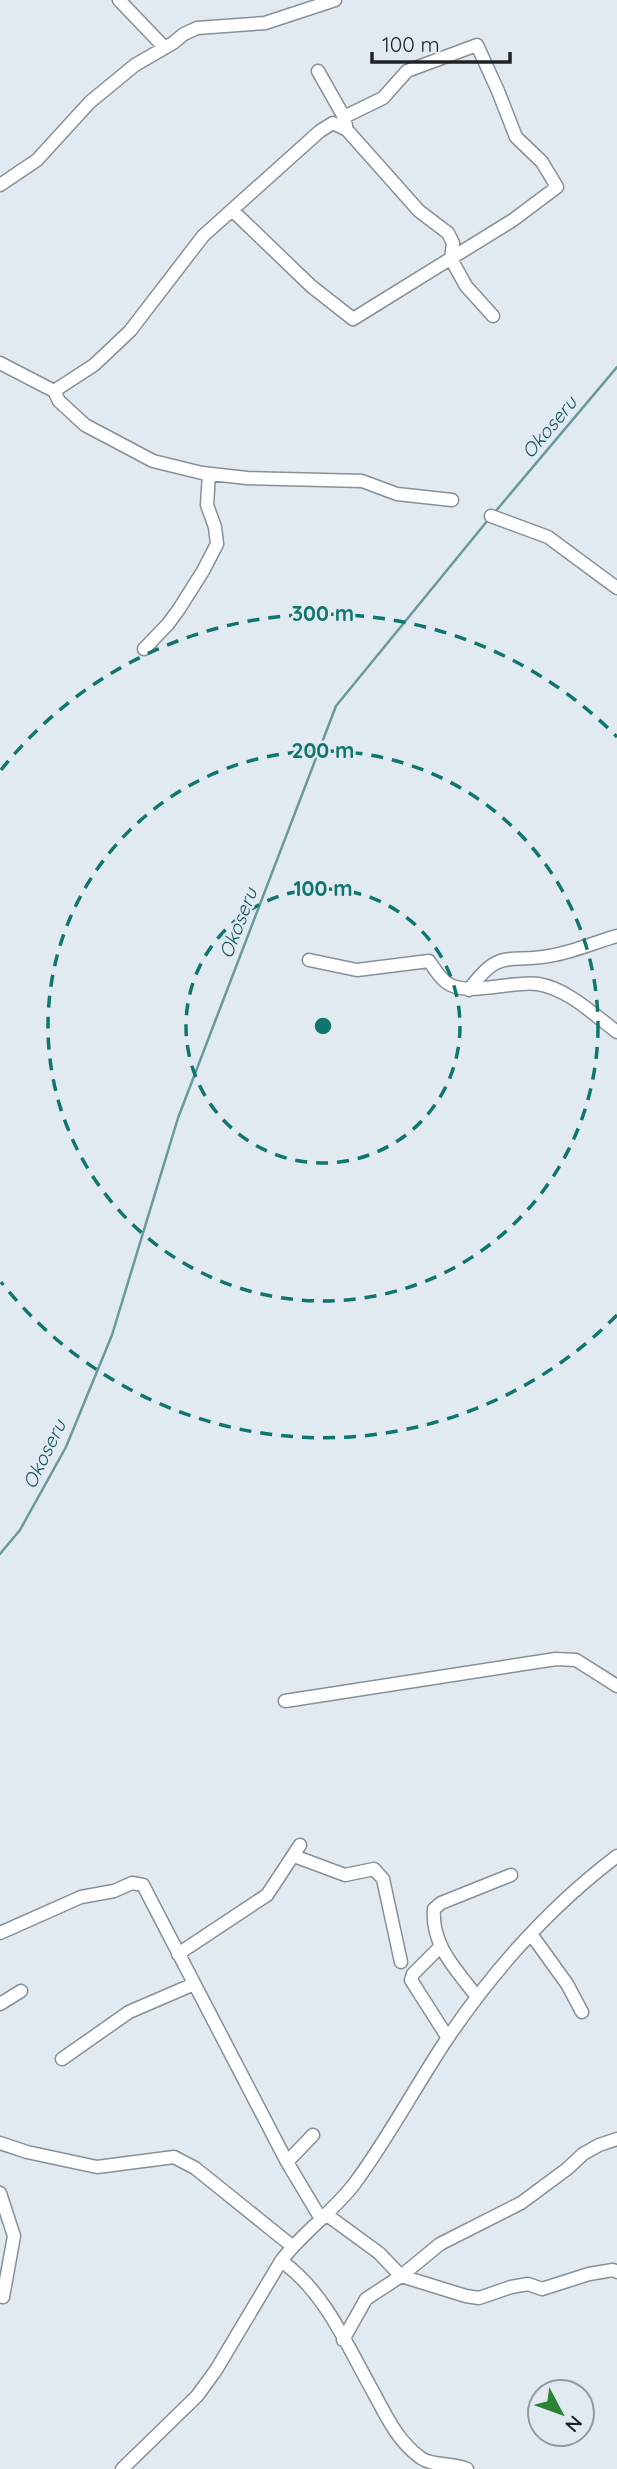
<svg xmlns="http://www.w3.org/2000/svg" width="617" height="2469" font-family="Quicksand,sans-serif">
<rect width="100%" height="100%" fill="#e2eaf1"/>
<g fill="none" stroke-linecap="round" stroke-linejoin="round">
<!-- stream -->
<path stroke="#69999b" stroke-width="2.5" d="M495 512 617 367
M0 1554 20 1530 66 1447 112 1335 178 1118 336 706 488 520"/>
<defs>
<path id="minor" d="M119 0 164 47
M318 71 344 117
M0 185 37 160 90 102 135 65 173 43 184 34 197 28 265 23 335 0
M232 210 311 286 353 319 513 220 557 187 542 162 516 137 498 91 477 45 407 71 383 98 344 117 347 130
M0 363 54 391 59 401 85 425 153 461 202 473 247 478 362 481 397 494 452 500
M54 391 94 365 130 331 203 236 320 131 333 123 347 130 419 211 448 233 453 243 451 259 466 286 493 316
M491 516 548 537 617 588
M144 649 168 624 179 609 203 571 217 544 215 527 207 505 209 474
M309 960 357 970 429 961C434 968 439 977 446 982 464 998 513 980 538 984 568 989 593 1014 617 1032
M469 990C501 945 510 965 554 955 575 951 596 942 617 936
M285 1701 556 1659 576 1660 617 1686
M294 1856 345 1875 374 1869 383 1879 401 1962
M0 1933 81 1897 114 1891 132 1883 143 1885 287 2162 321 2219
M531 1934 567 1984 582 2012
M440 1947 413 1974 411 1980 448 2038
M178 1954 267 1895 300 1845
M477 1997C457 1970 431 1946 434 1909L441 1903 511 1875
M0 2004 21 1991
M62 2059 129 2012 194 1984
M0 2143 27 2152 97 2167 174 2157 195 2168 292 2246
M287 2162 313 2135
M0 2193 14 2236 3 2297
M327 2215 379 2253 401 2276 466 2296 479 2298 511 2287 528 2284 542 2289 589 2274 613 2270 617 2272
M281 2261C326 2292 349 2350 376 2397 388 2420 399 2442 421 2458 432 2466 454 2463 467 2469
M343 2340 366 2299 401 2276 440 2244 521 2203 567 2169 583 2154 599 2145 617 2139
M122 2469 197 2396 216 2370 281 2261C303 2232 333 2212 355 2183 389 2137 415 2087 447 2039 493 1971 551 1906 617 1856"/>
</defs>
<!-- minor casing -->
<use href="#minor" stroke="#889096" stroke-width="15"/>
<!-- minor -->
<use href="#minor" stroke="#fff" stroke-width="12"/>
</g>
<!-- distance rings -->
<g fill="none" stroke="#0f766e" stroke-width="3.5" stroke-dasharray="12 9">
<circle cx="323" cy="1026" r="137"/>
<circle cx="323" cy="1026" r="275"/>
<path d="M617 1315A412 412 0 0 1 1 1282M1 770A412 412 0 0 1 617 737"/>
</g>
<g text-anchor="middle" stroke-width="5" stroke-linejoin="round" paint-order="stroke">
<!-- water labels -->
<g font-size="19" font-style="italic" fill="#10575a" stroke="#e2eaf1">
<text transform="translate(549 427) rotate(-50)" y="7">Okoseru</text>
<text transform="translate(238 923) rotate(-69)" y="7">Okoseru</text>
<text transform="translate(44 1454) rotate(-64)" y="7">Okoseru</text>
</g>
</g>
<circle cx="323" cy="1026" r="10" fill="#0f766e" stroke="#e2eaf1" stroke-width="3.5"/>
<g font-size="21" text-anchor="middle" font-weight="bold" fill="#0f766e" stroke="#e2eaf1" stroke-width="5" stroke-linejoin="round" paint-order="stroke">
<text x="323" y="621">300 m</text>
<text x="323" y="758">200 m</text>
<text x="323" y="896">100 m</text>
</g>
<!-- north arrow -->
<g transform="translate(561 2413) rotate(131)"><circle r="33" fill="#e2eaf1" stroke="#949aa0" stroke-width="2"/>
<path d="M0-5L12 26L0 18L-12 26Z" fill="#2b8433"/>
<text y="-10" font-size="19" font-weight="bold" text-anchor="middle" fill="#202326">N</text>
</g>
<!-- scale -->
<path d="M372 52v10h138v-10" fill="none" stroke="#202326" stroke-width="3.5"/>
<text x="382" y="52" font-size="21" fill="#202326" stroke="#e2eaf1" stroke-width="5" paint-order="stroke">100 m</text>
</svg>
